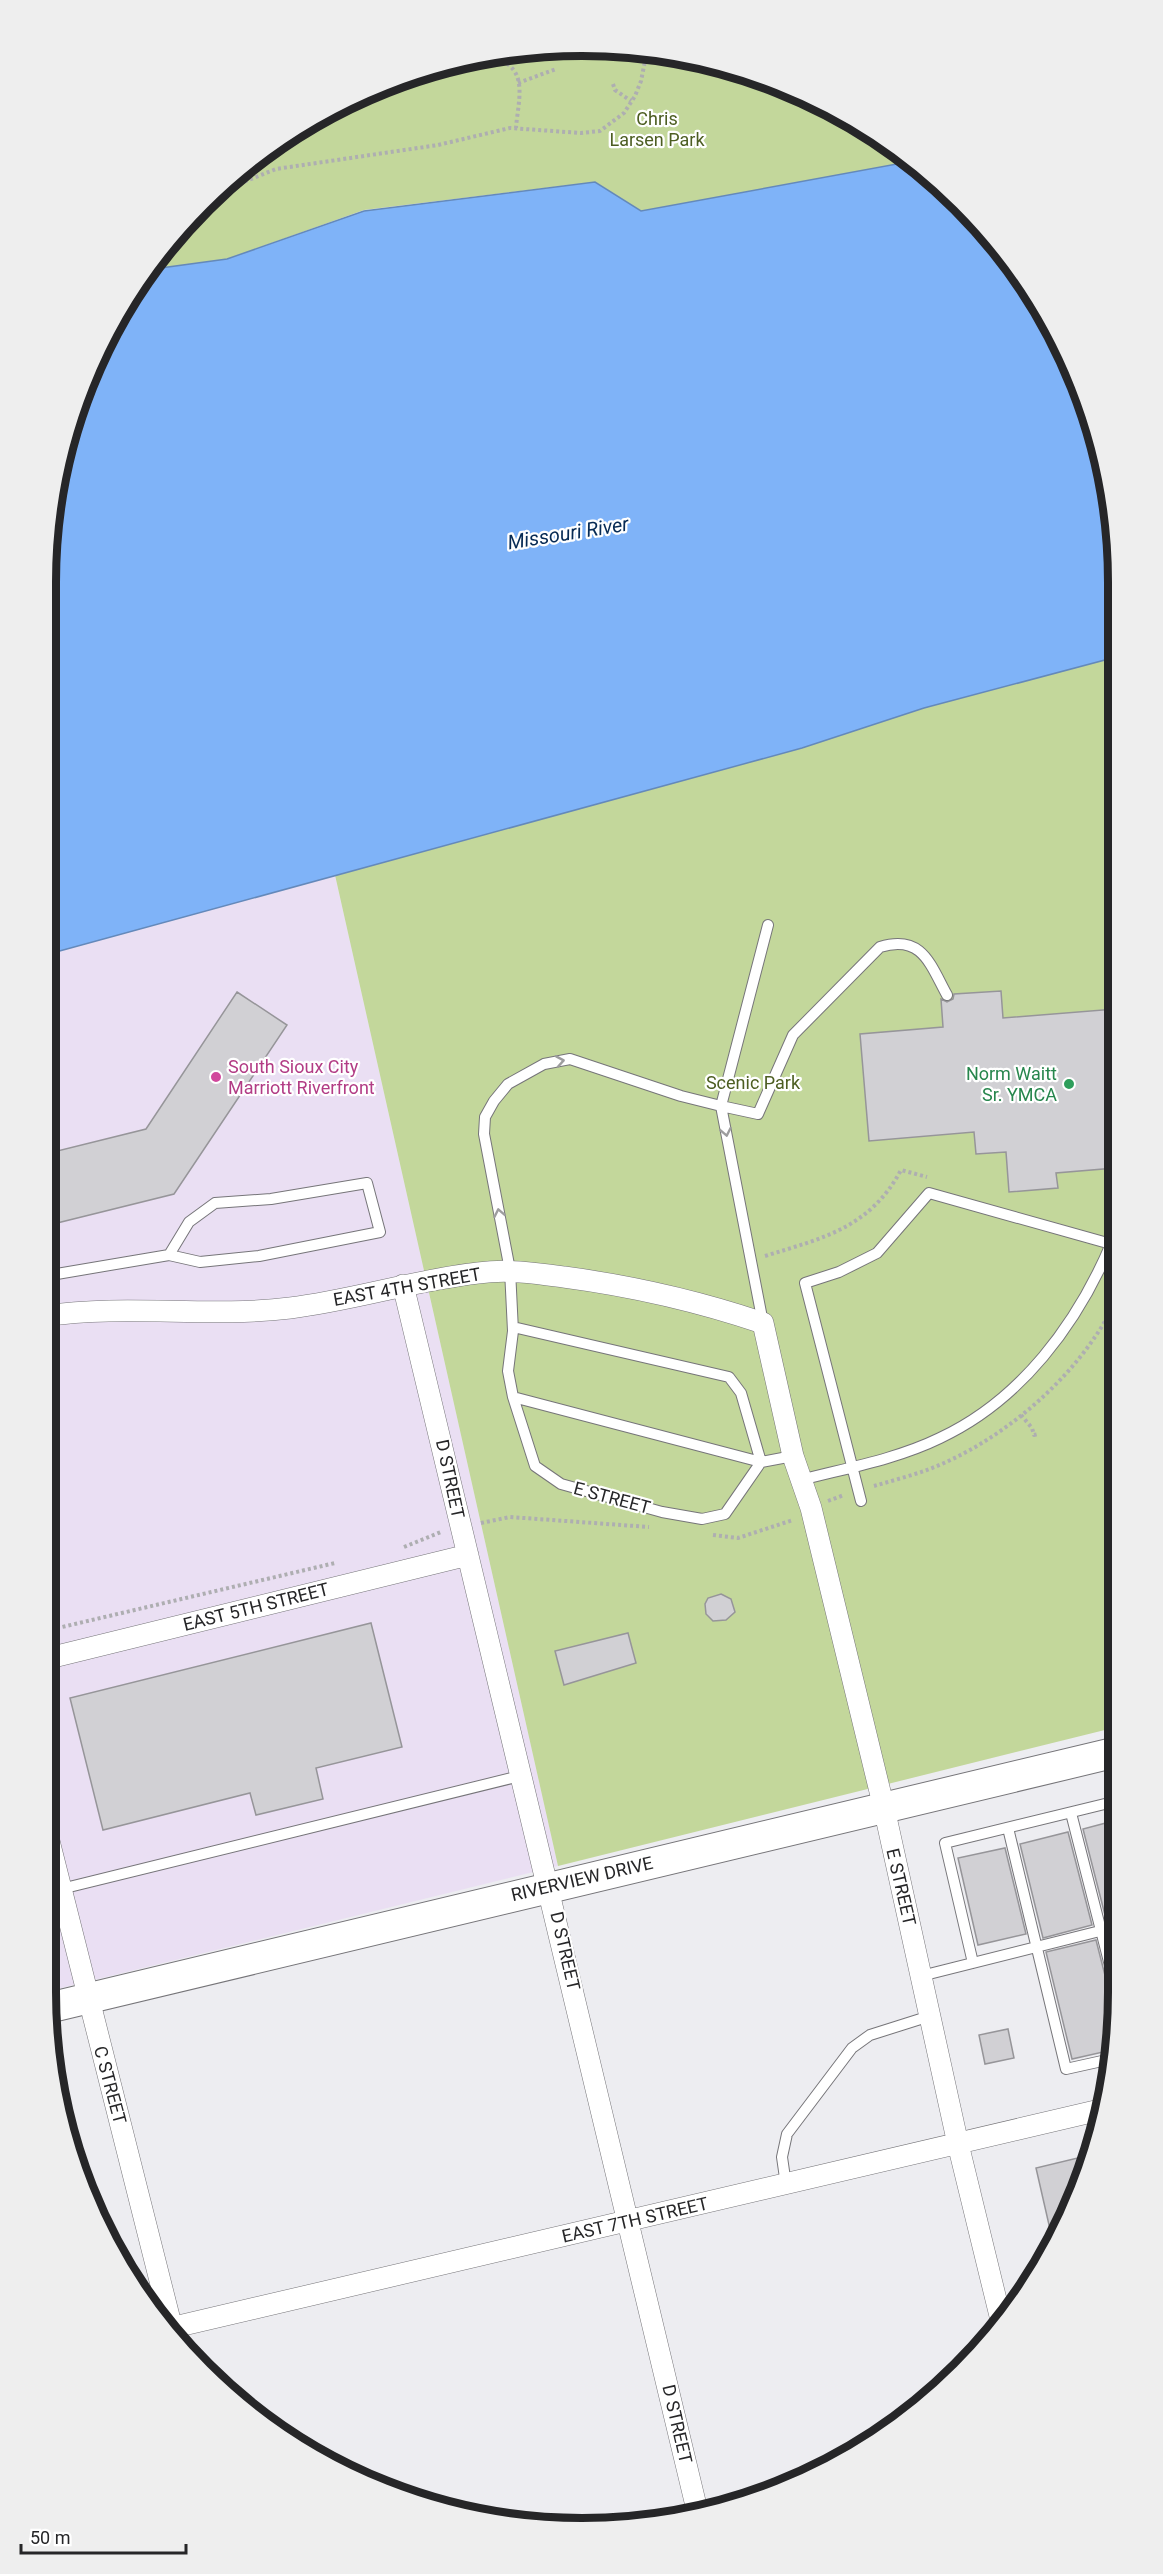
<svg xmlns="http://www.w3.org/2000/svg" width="1163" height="2574" font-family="Roboto,sans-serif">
<rect width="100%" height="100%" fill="#ededf1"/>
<!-- commercial -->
<path fill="#eadff3" d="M335 875 558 1866 45 1992V955Z"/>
<!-- green -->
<path fill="#c3d79b" d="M581 45 686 55 786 86 913 161 641 211 595 182 364 210 227 259 146 270 202 202 283 136 376 86 477 55Z
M962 588 1114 593 1117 1727 558 1866 335 875Z"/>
<!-- water -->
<path fill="#7fb3f8" stroke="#6489ba" stroke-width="1.5" d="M913 161 1007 255 1077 376 1113 511 1114 685H1111L1105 660 924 708 802 748 45 955V581L55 477 86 377 135 284 146 270 227 259 364 211 595 182 641 211Z"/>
<!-- building -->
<path fill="#d1d0d4" stroke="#969599" stroke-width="1.5" d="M1001 991 1003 1018 1115 1009V1168L1056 1173 1058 1188 1009 1192 1006 1152 976 1154 974 1132 869 1141 860 1034 943 1027 941 999 947 1002 953 999 954 994Z
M237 992 287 1025 174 1194 45 1226V1154L146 1129Z
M721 1594 731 1599 735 1612 726 1620 713 1621 706 1614 705 1604 708 1598Z
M371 1623 402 1747 316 1768 323 1799 256 1815 250 1793 103 1830 70 1698Z
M628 1633 636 1663 564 1685 555 1651Z
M1117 1820 1118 1833V1966L1083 1829Z
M1068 1832 1092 1925 1043 1938 1020 1844Z
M1005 1848 1026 1934 978 1945 958 1858Z
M1096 1940 1111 1999 1117 2004 1115 2018 1107 2020 1112 2050 1072 2059 1046 1952Z
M1008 2029 1014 2058 985 2064 979 2035Z
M1090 2155 1077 2197 1052 2238 1036 2168Z"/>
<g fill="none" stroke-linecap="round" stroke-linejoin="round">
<defs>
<path id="lane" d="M768 925 721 1106 758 1114 793 1035 880 947C922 934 930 964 947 995
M45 1276 169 1255 200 1262 259 1256 380 1232 367 1183 271 1199 215 1203 189 1222 169 1255
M763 1323 721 1106 681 1096 570 1059 544 1064 508 1084 494 1101 485 1117 484 1134 510 1270 513 1331 508 1371 513 1397 535 1466 561 1484 662 1512 702 1519 725 1514 761 1462 793 1456
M513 1327 729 1377 741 1393 761 1462
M513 1397 761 1462
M801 1480C847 1468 897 1459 940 1438 1021 1400 1077 1324 1111 1244L1116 1245
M861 1501 805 1283 839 1272 877 1253 929 1193 1111 1244
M1071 1813 1118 1997
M1008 1828 1066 2069 1111 2059
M61 1889 520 1776
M973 1963 945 1843 1117 1801
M921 1976 1100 1931
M786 2185 782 2157 787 2134 852 2048 870 2035 930 2016"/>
<path id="street" d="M403 1285 698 2514
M45 1316C126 1304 209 1318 290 1308 354 1300 415 1280 478 1273 508 1269 535 1273 564 1277 632 1286 698 1301 763 1323L793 1456 811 1508 884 1808 958 2144 1001 2320
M45 1659 468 1555
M45 1825 176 2344
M166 2329 1104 2109"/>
<path id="secondary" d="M48 2008 1117 1752"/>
</defs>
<!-- lane casing -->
<use href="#lane" stroke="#767579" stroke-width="12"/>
<!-- street casing -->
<use href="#street" stroke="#767579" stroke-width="22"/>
<!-- secondary casing -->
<use href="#secondary" stroke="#767579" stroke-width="32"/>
<!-- path -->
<path stroke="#aeaeb1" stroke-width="4" stroke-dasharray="3 3" stroke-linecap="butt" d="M502 53C503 63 510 64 515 72 524 87 517 111 516 128
M518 83 556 69
M613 84 615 90 631 101
M211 195 276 169 438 145 510 128 581 133 600 131 624 113 635 96 641 81 647 51
M765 1256C823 1238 870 1228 901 1170L927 1177
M1021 1415 1032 1428 1034 1435 1038 1434
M874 1486C891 1481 910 1476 927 1470 1004 1441 1080 1375 1116 1301
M828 1501 844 1495
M481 1523 510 1517 649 1527
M713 1535 738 1538 793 1520
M404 1547 441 1532
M45 1631 335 1563"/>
<!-- lane -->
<use href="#lane" stroke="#fff" stroke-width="10"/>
<!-- street -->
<use href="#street" stroke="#fff" stroke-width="21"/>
<!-- secondary -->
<use href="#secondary" stroke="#fff" stroke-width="30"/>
</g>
<!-- one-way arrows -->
<defs><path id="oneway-chevron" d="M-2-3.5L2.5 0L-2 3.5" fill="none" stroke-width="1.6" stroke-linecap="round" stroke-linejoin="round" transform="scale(1.5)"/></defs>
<g stroke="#9d9d9e">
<use href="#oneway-chevron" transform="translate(560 1061) rotate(-10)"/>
<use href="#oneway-chevron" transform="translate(726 1132) rotate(79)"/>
<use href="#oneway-chevron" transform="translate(499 1213) rotate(-101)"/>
</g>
<!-- markers -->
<circle fill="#d1479c" stroke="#fff" stroke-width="2" cx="216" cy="1077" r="6"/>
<circle fill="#2e9e5b" stroke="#fff" stroke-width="2" cx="1069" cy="1084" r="6"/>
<g text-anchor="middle" stroke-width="4.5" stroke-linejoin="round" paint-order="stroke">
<!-- park labels -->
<g font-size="18" fill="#4d5e22" stroke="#fff">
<text x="657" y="125">Chris<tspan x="657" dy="21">Larsen Park</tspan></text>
<text x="753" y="1089">Scenic Park</text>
</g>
<!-- hotel labels -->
<g font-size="18" fill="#b23c85" stroke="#fff" text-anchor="start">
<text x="228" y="1073">South Sioux City<tspan x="228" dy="21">Marriott Riverfront</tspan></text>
</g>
<!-- leisure labels -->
<g font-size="18" fill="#27864d" stroke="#fff" text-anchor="end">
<text x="1057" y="1080">Norm Waitt<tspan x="1057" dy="21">Sr. YMCA</tspan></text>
</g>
<!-- street labels -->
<g font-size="18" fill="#262628" stroke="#fff">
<text transform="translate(407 1287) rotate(-10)" y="6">EAST 4TH STREET</text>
<text transform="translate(450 1479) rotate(78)" y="6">D STREET</text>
<text transform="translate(612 1498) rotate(15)" y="6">E STREET</text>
<text transform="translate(256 1607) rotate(-14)" y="6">EAST 5TH STREET</text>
<text transform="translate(582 1879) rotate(-13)" y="6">RIVERVIEW DRIVE</text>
<text transform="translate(901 1887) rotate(77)" y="6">E STREET</text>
<text transform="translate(565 1951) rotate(77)" y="6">D STREET</text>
<text transform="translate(110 2085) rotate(75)" y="6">C STREET</text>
<text transform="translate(635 2220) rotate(-13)" y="6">EAST 7TH STREET</text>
<text transform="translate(677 2424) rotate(77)" y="6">D STREET</text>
</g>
<!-- water labels -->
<g font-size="20" font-style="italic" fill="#072b55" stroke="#fff">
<text transform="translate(568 533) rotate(-9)" y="7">Missouri River</text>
</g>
</g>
<!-- crop -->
<path d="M0 0H1163V2574H0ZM582 56H582A526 526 0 0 1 1108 582V1992A526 526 0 0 1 582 2518H582A526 526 0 0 1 56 1992V582A526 526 0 0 1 582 56Z" fill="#eee" fill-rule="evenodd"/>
<path fill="none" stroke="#262628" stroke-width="8" d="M582 56H582A526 526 0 0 1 1108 582V1992A526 526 0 0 1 582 2518H582A526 526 0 0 1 56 1992V582A526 526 0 0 1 582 56Z"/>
<!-- scale -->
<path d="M21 2544v9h165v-9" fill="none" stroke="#262628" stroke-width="3"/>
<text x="30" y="2544" font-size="18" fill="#262628" stroke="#ffffff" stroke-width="4.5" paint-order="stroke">50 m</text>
</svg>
